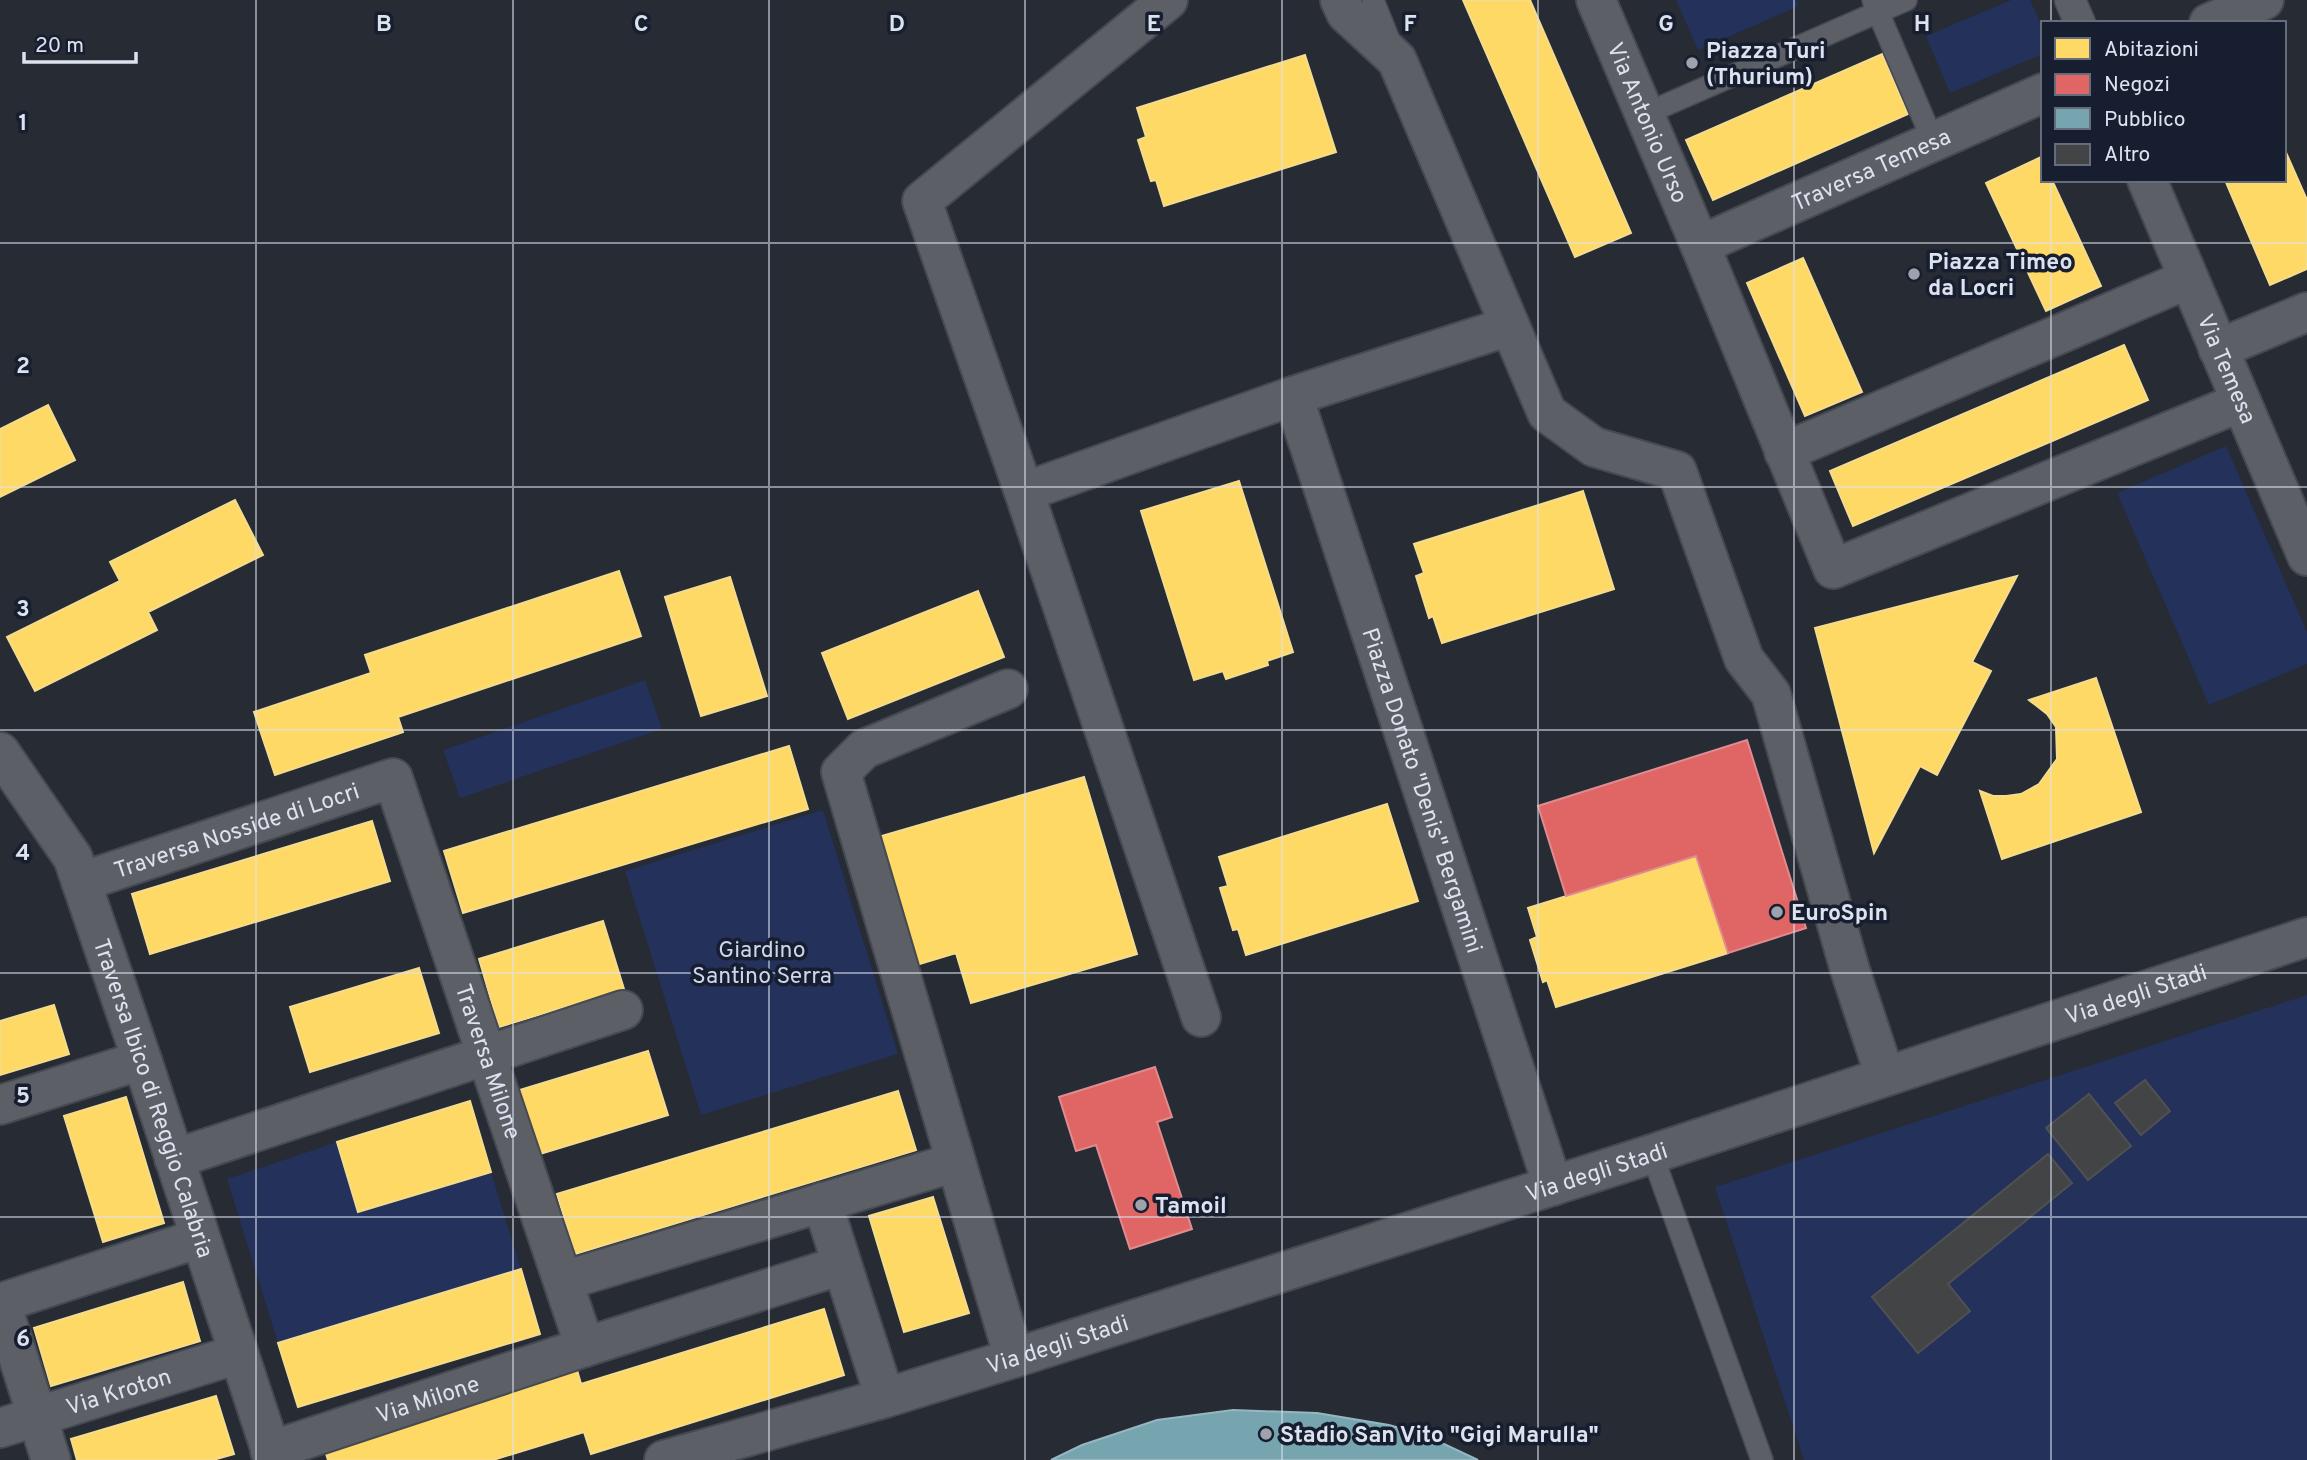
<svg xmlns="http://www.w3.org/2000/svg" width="2307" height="1460" font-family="Overpass,sans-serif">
<rect width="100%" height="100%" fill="#272b34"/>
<!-- green -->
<path fill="#23315b" d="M1676 0H1796L1799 6 1698 50Z
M2011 0H2030L2043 29V54L1950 93 1926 36Z
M2226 446 2307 632V664L2209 705 2117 493Z
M645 680 662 729 460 798 443 750Z
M823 810 898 1054 701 1115 625 871Z
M2307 995V1460H1804L1715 1187Z
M337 1142 358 1212 491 1172 521 1269 278 1343 227 1179Z"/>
<!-- homes -->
<path fill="#ffd966" stroke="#f4dc8f" stroke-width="2" d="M1463 0H1530L1631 233 1575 257Z
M1882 54 1908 114 1713 200 1686 140Z
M1305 55 1336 152 1164 206 1156 180 1151 181 1138 140 1146 137 1137 108Z
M2284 148 2307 200V269L2270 285 2225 180H2284Z
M2041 157 2043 180H2052L2101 286 2046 311 1986 183Z
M1803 258 1862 392 1805 416 1747 283Z
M2124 345 2148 400 1853 526 1830 471Z
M48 405 75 460 0 497V429Z
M1239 481 1293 652 1267 661 1268 665 1226 679 1223 671 1194 680 1141 511Z
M1583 491 1614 589 1442 643 1433 616 1429 618 1416 576 1424 573 1414 544Z
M235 500 263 555 148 612 157 630 35 691 7 637 120 581 110 562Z
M619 571 641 636 398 717 403 732 275 775 254 712 371 673 365 655Z
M2017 576 1972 662 1991 671 1937 775 1920 766 1874 853 1815 628Z
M730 577 767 696 701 716 665 597Z
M978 591 1004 657 848 719 822 653Z
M2096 678 2141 812 2002 859 1980 791 1993 796H2006L2021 794 2039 784 2057 759 2056 727 2047 714 2029 700Z
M789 746 808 809 463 913 444 851Z
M1084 777 1137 954 971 1003 956 953 913 966 875 838Z
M1387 804 1418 901 1246 955 1238 929 1233 930 1220 888 1228 886 1219 857Z
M372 821 390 881 150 954 132 894Z
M1696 856 1728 953 1556 1007 1547 980 1543 982 1530 940 1537 937 1528 908Z
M603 921 624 989 499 1027 479 959Z
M419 968 439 1033 310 1072 290 1007Z
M54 1005 69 1054 0 1075V1021Z
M648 1051 668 1115 540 1154 520 1090Z
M898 1091 916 1150 575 1254 557 1194Z
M126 1097 164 1223 103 1242 64 1116Z
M470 1101 491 1172 358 1212 337 1142Z
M933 1197 969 1313 904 1332 869 1216Z
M521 1269 540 1334 298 1407 278 1343Z
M183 1282 200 1341 51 1386 34 1328Z
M824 1309 844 1375 591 1454 584 1432 493 1460H328L322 1441 575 1363 581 1384Z
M216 1396 234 1454 213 1460H77L71 1439Z"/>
<!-- shops -->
<path fill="#e06666" stroke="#df8b8f" stroke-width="2" d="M1747 740 1806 928 1728 953 1696 856 1566 896 1538 806Z
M1155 1067 1172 1117 1157 1122 1192 1229 1130 1249 1096 1145 1076 1151 1059 1097Z"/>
<!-- public -->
<path fill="#76a5af" stroke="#95b7c2" stroke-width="2" d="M1233 1410 1317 1413 1389 1425 1427 1436 1478 1460H1051L1082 1445 1157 1420Z"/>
<!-- building -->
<path fill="#424446" stroke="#4f5051" stroke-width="2" d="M2145 1080 2170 1111 2141 1135 2115 1103Z
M2089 1094 2131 1146 2088 1180 2046 1128Z
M2048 1154 2072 1183 1948 1284 1970 1311 1918 1353 1872 1297Z"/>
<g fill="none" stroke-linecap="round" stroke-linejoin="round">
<defs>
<path id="service" d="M1373 0 1391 45
M1906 0 1878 12 1933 141
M1645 114 1878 12 1873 0
M1652 1154 1762 1460"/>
<path id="pedestrian" d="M2070 0 2080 23"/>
<g id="minor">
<path d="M1168 0 922 201 1024 492 1293 396 1510 326 1547 413 1594 447 1677 471 1744 659 1771 694 1850 970 1885 1076"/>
<path d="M1340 0 1346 13 1397 60 1510 326"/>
<path id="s1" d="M1596 0 1700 245 1833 569 2241 402"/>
<path d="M2209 23 2264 0"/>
<path id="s2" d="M2147 180 2307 556"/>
<path id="s3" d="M1700 245 2043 93"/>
<path d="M2218 349 2307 312"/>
<path id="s4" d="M1293 396 1553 1186"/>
<path d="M1784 452 2188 279"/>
<path d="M1024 492 1201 1017"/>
<path d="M1008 689 864 749 841 772 1014 1358"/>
<path id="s5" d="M0 752 73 858 142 1060 274 1460"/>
<path id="s6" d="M81 882 393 778 585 1347"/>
<path d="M0 1105 142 1060"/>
<path d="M174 1159 623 1010"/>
<path d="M822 1202 885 1398"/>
<path d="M563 1281 956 1162"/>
<path d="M0 1303 200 1238"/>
<path d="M1 1303 51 1460"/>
<path id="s7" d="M0 1428 238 1354"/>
<path id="s8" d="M270 1451 585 1347 842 1265"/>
</g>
<g id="tertiary">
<path id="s9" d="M664 1460 885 1398 1014 1358 1652 1154 2307 937"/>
</g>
</defs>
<!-- service casing -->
<use href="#service" stroke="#454952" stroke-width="24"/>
<!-- pedestrian casing -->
<use href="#pedestrian" stroke="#454952" stroke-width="33"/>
<!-- minor casing -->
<use href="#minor" stroke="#454952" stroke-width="42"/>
<!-- tertiary casing -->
<use href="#tertiary" stroke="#454952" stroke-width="42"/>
<!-- service -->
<use href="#service" stroke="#5c5f66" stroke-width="21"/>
<!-- pedestrian -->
<use href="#pedestrian" stroke="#5c5f66" stroke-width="30"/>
<!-- minor -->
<use href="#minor" stroke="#5c5f66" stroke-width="38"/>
<!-- tertiary -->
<use href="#tertiary" stroke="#5c5f66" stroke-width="38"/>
</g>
<!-- grid -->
<path fill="none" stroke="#dce2ee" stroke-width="2" stroke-opacity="0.55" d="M256 0V1460M513 0V1460M769 0V1460M1025 0V1460M1282 0V1460M1538 0V1460M1794 0V1460M2051 0V23M2051 180V1460M0 243H2307M0 487H2307M0 730H2307M0 973H2307M0 1217H2307"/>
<!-- markers -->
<g fill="#9da2ad" stroke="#171e30" stroke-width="2.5">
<circle cx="1692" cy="63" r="7"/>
<circle cx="1914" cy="274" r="7"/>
<circle cx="1777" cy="912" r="7"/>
<circle cx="1141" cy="1205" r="7"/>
<circle cx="1266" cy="1434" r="7"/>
</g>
<g text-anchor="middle" stroke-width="7" stroke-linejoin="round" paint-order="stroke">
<!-- poi labels -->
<g font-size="23" font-weight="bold" fill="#dce2ee" stroke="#171e30" text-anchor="start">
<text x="1706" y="58">Piazza Turi<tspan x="1706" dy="26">(Thurium)</tspan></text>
<text x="1928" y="269">Piazza Timeo<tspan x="1928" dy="26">da Locri</tspan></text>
<text x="1791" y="920">EuroSpin</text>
<text x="1155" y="1213">Tamoil</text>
<text x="1280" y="1442">Stadio San Vito "Gigi Marulla"</text>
</g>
<!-- street labels -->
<g font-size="23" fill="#dce2ee" stroke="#171e30">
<text dy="8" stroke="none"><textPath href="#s1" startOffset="133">Via Antonio Urso</textPath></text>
<text dy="8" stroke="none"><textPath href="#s3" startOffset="187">Traversa Temesa</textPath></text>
<text dy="8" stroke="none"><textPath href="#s2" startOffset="205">Via Temesa</textPath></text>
<text dy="8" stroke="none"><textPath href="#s4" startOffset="415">Piazza Donato "Denis" Bergamini</textPath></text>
<text dy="8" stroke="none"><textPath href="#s6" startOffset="164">Traversa Nosside di Locri</textPath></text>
<text dy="8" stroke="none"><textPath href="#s9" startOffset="1544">Via degli Stadi</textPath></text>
<text dy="8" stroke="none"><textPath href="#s6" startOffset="628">Traversa Milone</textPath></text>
<text dy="8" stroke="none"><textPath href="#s5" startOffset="382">Traversa Ibico di Reggio Calabria</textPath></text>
<text dy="8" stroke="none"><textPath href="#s9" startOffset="976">Via degli Stadi</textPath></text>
<text dy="8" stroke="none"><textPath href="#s9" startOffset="410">Via degli Stadi</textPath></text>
<text dy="8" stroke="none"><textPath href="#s7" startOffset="124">Via Kroton</textPath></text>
<text dy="8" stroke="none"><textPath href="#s8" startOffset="166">Via Milone</textPath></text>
</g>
<!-- park labels -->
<g font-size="23" fill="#cdd6ec" stroke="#171e30">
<text x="762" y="957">Giardino<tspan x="762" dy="26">Santino Serra</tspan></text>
</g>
</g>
<g font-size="23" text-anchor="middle" font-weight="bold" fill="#dce2ee" stroke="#171e30" stroke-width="7" stroke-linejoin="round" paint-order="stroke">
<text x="384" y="31">B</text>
<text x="641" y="31">C</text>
<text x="897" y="31">D</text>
<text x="1154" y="31">E</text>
<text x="1410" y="31">F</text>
<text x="1666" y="31">G</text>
<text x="1922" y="31">H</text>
<text x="23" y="130">1</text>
<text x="23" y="373">2</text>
<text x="23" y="616">3</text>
<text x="23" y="860">4</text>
<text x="23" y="1103">5</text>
<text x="23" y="1346">6</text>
</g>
<!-- legend -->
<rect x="2041" y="21" width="245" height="161" fill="#171e30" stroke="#666c7c" stroke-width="2"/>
<rect x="2055" y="38" width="35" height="21" fill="#ffd966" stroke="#666c7c" stroke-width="2"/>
<text x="2104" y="56" font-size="21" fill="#dce2ee">Abitazioni</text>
<rect x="2055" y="74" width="35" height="21" fill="#e06666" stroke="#666c7c" stroke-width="2"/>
<text x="2104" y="91" font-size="21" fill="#dce2ee">Negozi</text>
<rect x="2055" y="108" width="35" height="21" fill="#76a5af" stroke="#666c7c" stroke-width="2"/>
<text x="2104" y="126" font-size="21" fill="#dce2ee">Pubblico</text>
<rect x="2055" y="144" width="35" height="21" fill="#424446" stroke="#666c7c" stroke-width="2"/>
<text x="2104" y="161" font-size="21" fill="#dce2ee">Altro</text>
<!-- scale -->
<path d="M24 52v10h112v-10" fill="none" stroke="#dce2ee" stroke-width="3.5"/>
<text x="35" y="52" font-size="21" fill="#dce2ee" stroke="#171e30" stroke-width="5" paint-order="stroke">20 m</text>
</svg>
